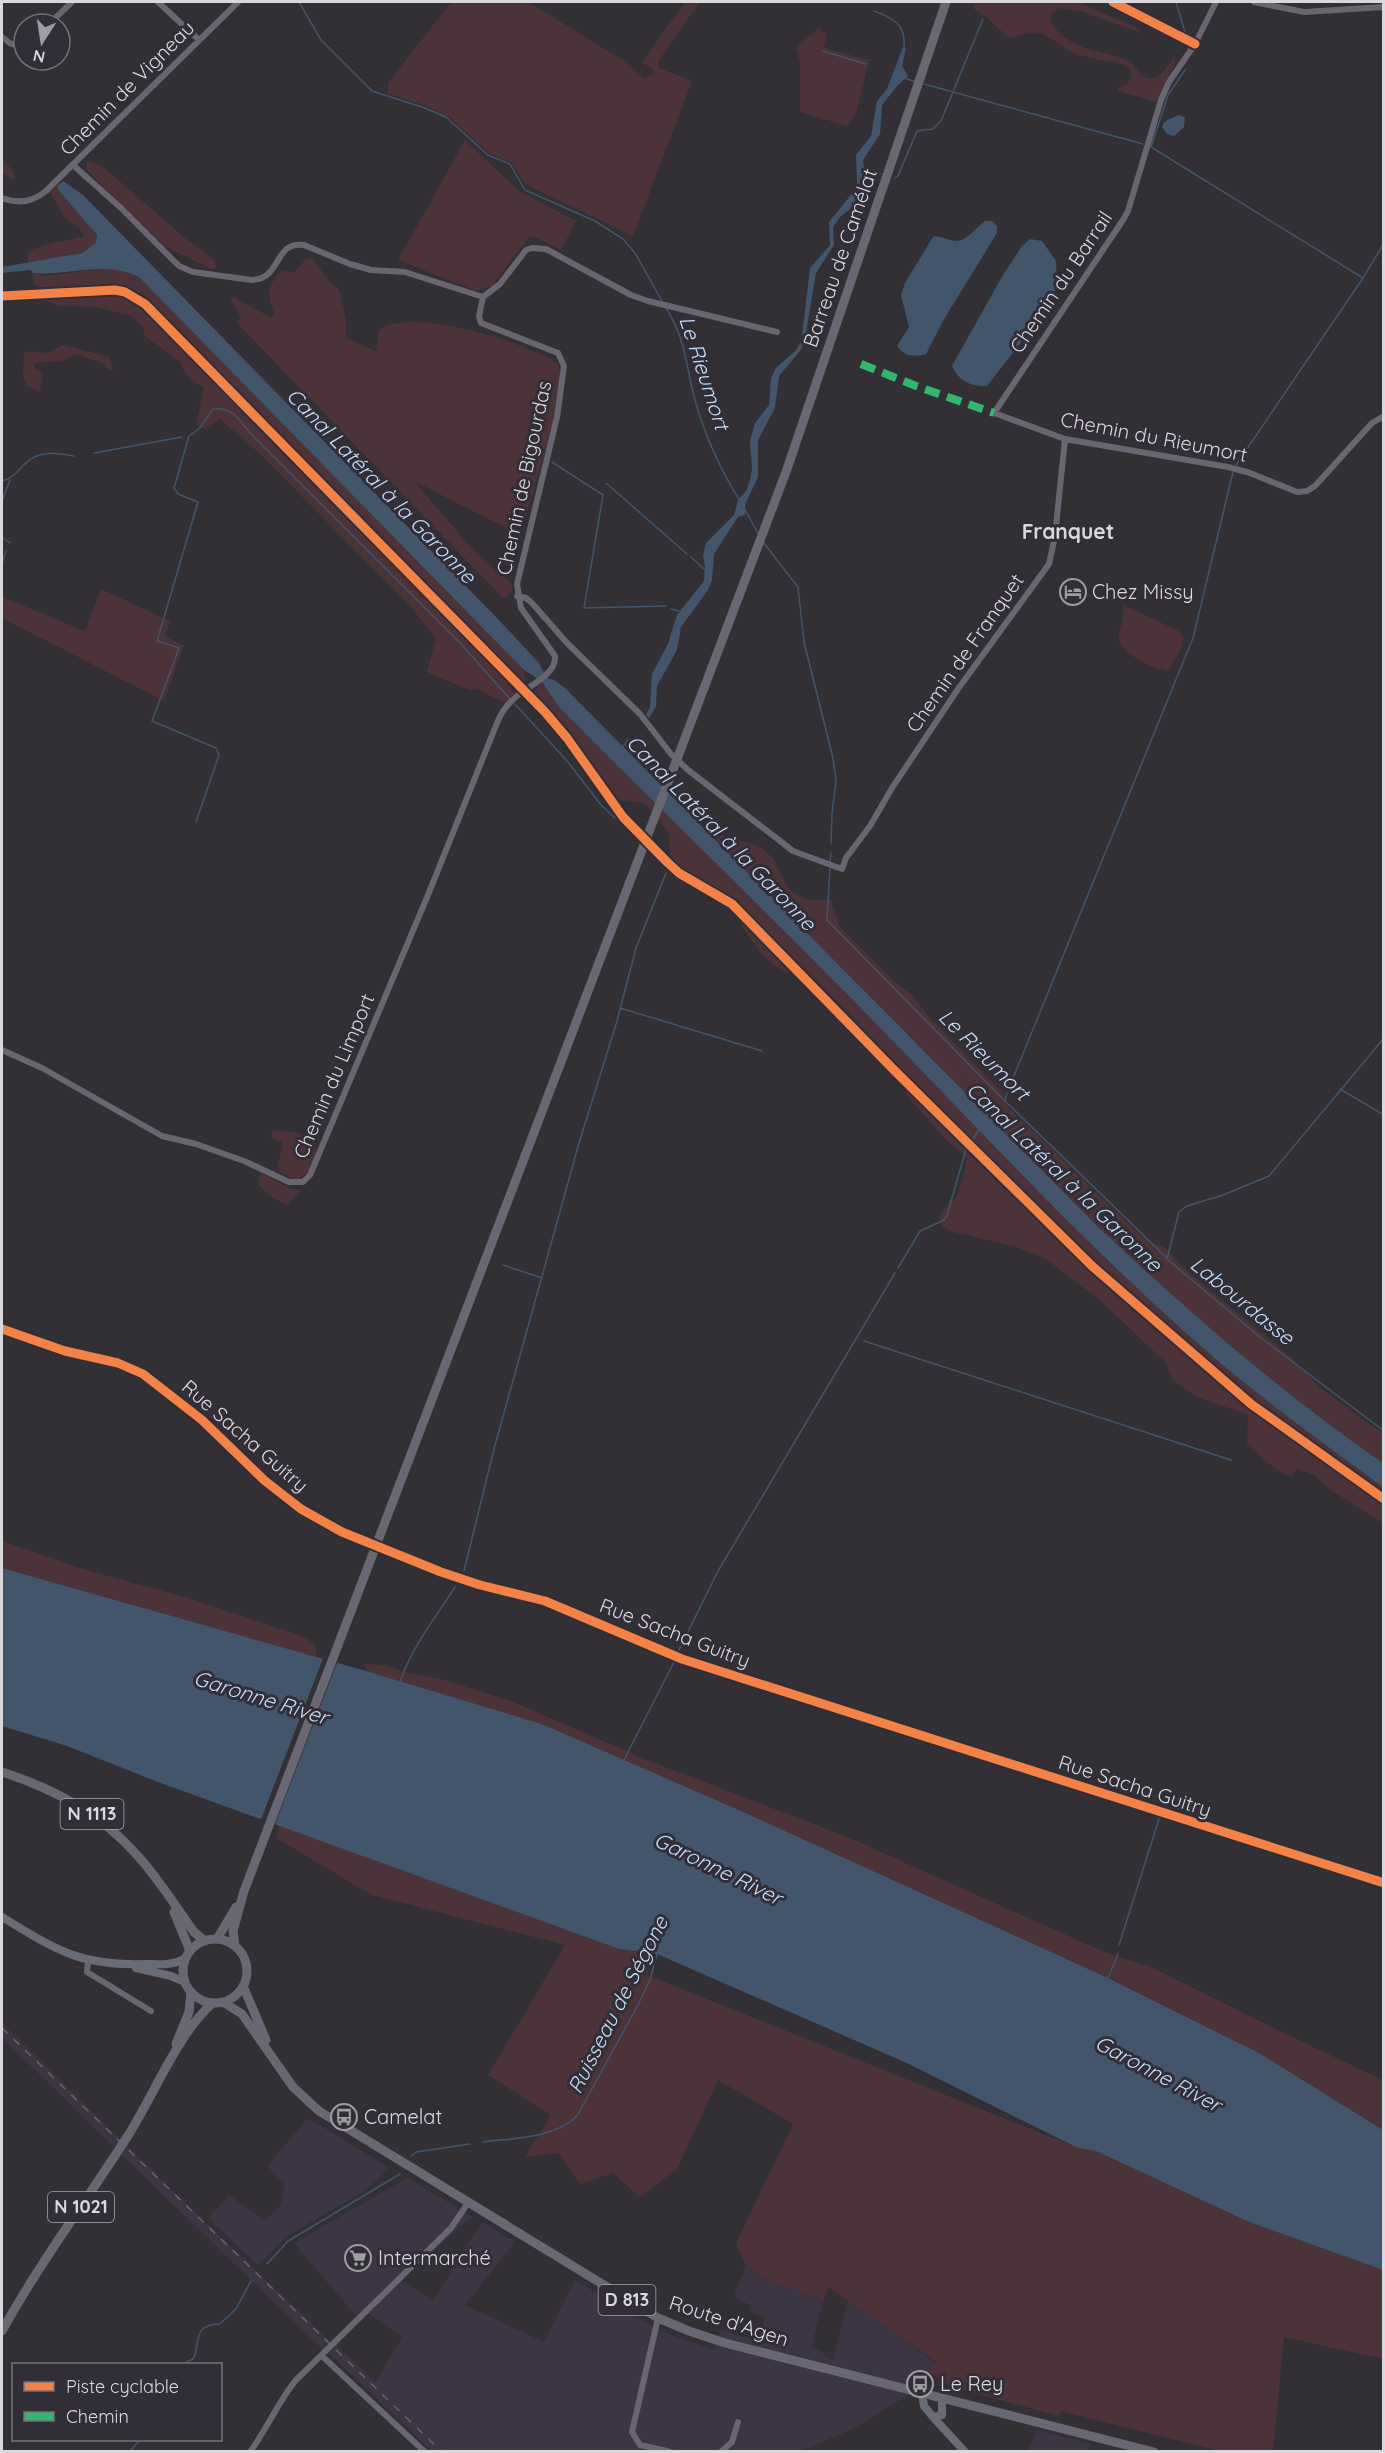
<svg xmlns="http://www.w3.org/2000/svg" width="1385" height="2453" font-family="Quicksand,sans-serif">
<rect width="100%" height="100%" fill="#323035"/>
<!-- built -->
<path fill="#3c3543" d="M2 2023 204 2221 331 2342 323 2350 2 2038Z
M308 2118 390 2168 363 2192 287 2236 258 2265 208 2218 229 2195 265 2220 281 2205 284 2184 267 2166Z
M407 2178 475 2218 469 2219 401 2280 433 2301 482 2222 515 2242 465 2305 544 2342 575 2280 661 2331 688 2341 713 2349 721 2330 758 2341 765 2317 750 2312 751 2306 734 2296 746 2266 772 2282 824 2300 811 2347 820 2350 827 2358 833 2360 848 2300 936 2363 922 2382 905 2397 853 2429 801 2451H431L329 2353 336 2345 375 2382 402 2337 370 2314 355 2315 294 2243Z
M1037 2430 1092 2444 1088 2451H1028Z"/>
<!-- green -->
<path fill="#4b3339" d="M451 2H529L624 61 645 79 655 71 642 62 685 2H700L659 60V68L692 81 633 236 525 184 512 163 489 153 449 117 427 106 388 94V83Z
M974 2H1078L1138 28 1141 33 1083 12 1059 8 1052 13 1050 20C1067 50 1095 49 1125 59 1133 62 1133 66 1139 72 1154 90 1167 67 1175 55V64L1156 102 1118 91V88L1127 84 1132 76 1130 68C1113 60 1097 60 1079 55 1065 51 1049 34 1038 33 1029 32 1018 36 1009 38L986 17 974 9Z
M819 27 827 35 824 48 869 60 856 114 847 126 800 112V63L796 48Z
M465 140 519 191 576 221 561 250 533 236 529 237 492 286 476 291 398 260Z
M2 158 14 172 15 180 2 173Z
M88 161 102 166 185 238 214 260 216 267 213 270 165 246 87 171 86 165Z
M57 186 60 192 97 235 96 243C79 260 50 255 28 264V252C44 242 65 242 84 236L79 228 64 217 50 192Z
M313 258 327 279 339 289 346 320V338L376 351 379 330C410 306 527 342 558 364 569 387 529 503 521 533L518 534 414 481 475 552 512 584V590L507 597H502L237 323V321L241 318 230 298 234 297 268 316 275 317C268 295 265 289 281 271L294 272 306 259Z
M114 268 133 274 147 284 523 669 526 682 503 675 514 694 504 703 478 689 469 690 427 672 436 639 411 607 259 453 220 419 204 429 196 425 204 387 195 383 186 374 180 362 145 336 143 327 132 316 94 307 58 306 43 300 46 294 34 284 32 273 47 275Z
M63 345 110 357 113 371 108 370 104 363 75 354C63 365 48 359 34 364L35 368 43 374 40 392 27 386 23 377 24 353 32 351 48 353Z
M101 589 170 621 165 636 184 646 164 701 2 618V597L85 631Z
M1123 605 1177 630 1184 637 1181 649 1168 671C1153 668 1115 653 1119 633 1122 620 1124 620 1123 605Z
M542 682 559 707C651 800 746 892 838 985 956 1104 1068 1229 1194 1340 1253 1393 1319 1440 1383 1487V1523L1326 1487 1315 1475 1297 1469 1292 1477C1274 1471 1261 1457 1247 1444L1248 1415 1195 1396 1182 1387 1173 1380 1165 1362 1102 1302 1045 1258 1016 1247 953 1232 942 1226C934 1206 951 1209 957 1195 962 1184 965 1170 967 1158L943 1137 906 1094 899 1066 807 971 785 973 762 955 730 909 705 883 678 865 670 854 669 833 646 805 638 802 621 800 616 796 570 735 536 696 535 690Z
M716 830C727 843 750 839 763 849 786 865 779 897 813 900 819 900 825 901 831 899L839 926 893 980 914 997 928 1016 1003 1093 1009 1108 1138 1233 1155 1244 1164 1246 1181 1266 1292 1358 1319 1387 1383 1434V1463C1281 1393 1187 1310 1096 1225L712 836Z
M273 1131C284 1130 309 1133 315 1144 321 1155 307 1177 296 1180L280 1172 277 1166 283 1145 281 1141 271 1138Z
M264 1174 291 1189 299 1190V1193L288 1205 273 1198 259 1186V1175Z
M2 1541 86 1570 185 1597 305 1637 315 1645 317 1657 2 1568Z
M365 1664 384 1665 408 1673 441 1679 511 1701 647 1760 850 1838 1104 1952 1151 1967 1290 2036 1383 2080V2130L1259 2053 1108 1978 748 1814 542 1724 366 1671Z
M280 1826 619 1949 652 1954 647 1975 1078 2148 1096 2151 1249 2222 1383 2270V2359L1284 2337 1273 2451H1220L1061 2411 1059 2416 952 2387 929 2372 936 2362 829 2287 824 2300 772 2282 746 2266 736 2243 793 2124 718 2080 677 2169 640 2197 613 2173 580 2184 558 2153 525 2157 551 2115 488 2075 565 1945 372 1895 276 1838Z"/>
<!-- water -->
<path fill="#42556b" d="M903 47 906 48 902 66 908 76 898 85 882 105 880 134 863 160 866 181 864 192 854 206 840 217 833 227 834 245 816 273 806 333 805 337 802 336 810 268 830 245 829 222 854 191 857 183 856 155 871 136 877 101 887 89Z
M1178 115 1185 117 1184 127 1174 136 1167 134 1162 127 1164 122Z
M63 181 83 195 497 618 539 663 547 678 554 680 565 688 1096 1225C1187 1310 1281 1393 1383 1463V1487C1319 1440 1253 1393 1194 1340 1068 1229 956 1104 838 985 746 892 651 800 559 707L542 682 523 669 140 278C106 259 68 277 32 273L31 270 2 273V267L82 253 96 243 97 235 59 191 57 186Z
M985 221H992L997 226V233L943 321 926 354C914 357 905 357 897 346L909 327 901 295 905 283 933 237C942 235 948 241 957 241 966 241 977 227 985 221Z
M1030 239 1042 241 1056 261 1057 287 1033 327 987 386C972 387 958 381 952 366L1003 275 1022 246Z
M801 342 804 343 800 351 779 376 775 408 758 440V477L745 505V515L738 517 714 554 712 580 708 590 681 627 677 650 657 686 656 707 649 718 646 715 650 707 652 674 668 644 677 615 704 581 705 566 703 555 706 543 734 515 738 500 746 491 750 480 752 469 750 440 755 423 769 405 771 378 776 368 796 350Z
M2 1568 366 1671 542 1724 748 1814 1108 1978 1259 2053 1383 2130V2270L1249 2222 1096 2151 1078 2148 909 2064 657 1954 619 1949 158 1782 67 1746 2 1726Z"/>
<!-- pier -->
<path fill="#323035" d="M324 1656 338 1660 274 1827 260 1822Z"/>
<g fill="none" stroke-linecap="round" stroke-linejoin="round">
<!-- stream -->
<path stroke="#42556b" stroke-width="1.5" d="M299 2 321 40 372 91 425 108 446 117 488 155 510 164 525 190 595 221 623 239 635 253 662 301
M1176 2 1185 32
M874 11C893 18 906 24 904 47
M823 51 866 64
M1185 70 1168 95 1151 147 1363 278
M904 78 916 82
M924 84 1143 144
M864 173 881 174
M895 178 898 176 917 131 933 129 941 121 983 19
M666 308C687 341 685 365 695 400 705 436 720 469 740 501
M94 453 182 437
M552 462 603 495 584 608 666 606
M1236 465 1363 278 1384 243
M2 481C16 478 20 466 31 459 44 450 60 454 74 456
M606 483 687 554
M2 501 10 480
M744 508 759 535
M2 537 10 543
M763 542 798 587 804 642 833 758 836 781 832 813 831 844
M691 557 706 571
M2 564 6 551
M671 609 679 611
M514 703 568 762 601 805 615 818
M622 748 628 739
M196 822 219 755 216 748 152 721 179 648 157 641 198 502 178 494 174 488 189 436 199 429 213 409C232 407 239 419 250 433L462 645 510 699
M830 863 831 853
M830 868 827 920 1005 1101 1167 1258
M620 1008 762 1051
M1384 1038 1269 1176 1223 1195 1187 1206 1179 1212 1167 1259 1260 1337 1384 1431
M1009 1088 1193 638 1233 472
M1340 1089 1384 1115
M1005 1101 1007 1093
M971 1142 979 1130
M503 1265 542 1278
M898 1268 920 1231 944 1220 947 1215 967 1146
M864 1341 1231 1460
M464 1571 494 1449 579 1143 617 1021 636 948 666 873
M677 1654 718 1571 895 1273
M400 1682C411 1648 436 1617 455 1587
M624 1760 674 1662
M1119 1945 1160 1816
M1108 1978 1118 1954
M483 2142C513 2138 554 2139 577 2116L638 2005 650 1980 657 1954
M411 2156 416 2152 470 2144
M267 2264 288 2241 400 2174
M184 2364 194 2358C200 2338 194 2325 220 2324L236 2309 251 2281
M129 2452 140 2440"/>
<!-- street -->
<path stroke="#686771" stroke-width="6" d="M158 2 198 39
M1113 2 1195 44
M1216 2 1195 44 1169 82 1161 100 1128 211 1123 220 994 413 1065 439 1228 467 1250 473 1297 492 1307 491 1315 486 1372 423 1384 416
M1254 2 1304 12 1384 7
M49 24 72 2
M2 37 11 44 24 45
M73 165 121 208 179 266 193 272 252 280C283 278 273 241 304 245L350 264 371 270 405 272 483 297 500 284 526 250 532 248 546 249 631 295 648 301 777 332
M2 198C18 204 33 202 46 191L238 2
M517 596 526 598 532 603 567 643 640 714 671 754 688 770 793 851 842 869 846 858 870 826 892 788 958 689 1049 564 1055 536 1065 439
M2 1050 42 1068 162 1136 196 1144 244 1161 289 1182H303L310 1175 428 895 497 723C501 713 508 703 517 696 529 686 557 674 555 656L521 608 517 584 557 417 564 366 558 353 481 323 479 316 483 297
M88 1961 87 1972 151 2011
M658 2318 632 2432 640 2445 671 2452
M322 2356 425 2452
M250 2452C267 2429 278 2402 296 2380L451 2228 468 2203
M721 2452 732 2442 738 2422"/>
<!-- secondary -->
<path stroke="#696b75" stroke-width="8" d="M2 1329 65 1351 118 1363 143 1374 202 1420 283 1496 318 1520 356 1537
M393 1552 472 1583 545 1601 682 1659 1384 1883
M2 1917C56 1950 79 1966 145 1964 159 1964 173 1966 186 1958
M136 1968 171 1976 185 1982
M922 2394 924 2406 933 2417 942 2415V2399
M933 2417 965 2452"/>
<!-- primary -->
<path stroke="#696872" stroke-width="9" d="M682 746 786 472 946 2
M2 1772C54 1789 100 1813 137 1855 158 1878 176 1907 194 1932L205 1941
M174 1912 190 1951
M217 1939 236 1907
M183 1971a32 32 0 1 1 64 0a32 32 0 1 1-64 0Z
M235 1946 233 1931 244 1891 642 850
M243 1986 266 2040
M223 2002 242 2014 293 2087 319 2111 658 2318 689 2331 725 2343 1154 2452
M176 2044 189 2012 191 1992
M2 2331C40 2262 87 2200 129 2134 153 2096 180 2030 213 2003"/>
<!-- rail -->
<path stroke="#67666c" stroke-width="1.5" stroke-dasharray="8 8" stroke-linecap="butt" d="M2 2028 442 2452"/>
<!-- secondary-bridge -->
<path stroke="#696b75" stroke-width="8" d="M356 1537 393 1552"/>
<!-- primary-bridge -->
<path stroke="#696872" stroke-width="9" d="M642 850 682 746"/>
<!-- quiet -->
<path stroke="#33b770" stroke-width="8" stroke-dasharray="15 8" stroke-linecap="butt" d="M861 364 916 386 994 413"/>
<defs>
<path id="cycleway" d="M1113 2 1195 44
M2 296 115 290 125 292 145 304 545 712 567 738 623 817 667 862 679 873 732 904 895 1071 1092 1266 1251 1404 1384 1499
M2 1329 65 1351 118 1363 143 1374 202 1420 264 1480 301 1509 342 1532 441 1572 480 1585 545 1601 682 1659 1384 1883"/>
</defs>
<!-- cycleway casing -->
<use href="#cycleway" stroke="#322e37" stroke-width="13"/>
<!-- cycleway -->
<use href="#cycleway" stroke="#f48246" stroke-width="9"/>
</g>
<!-- icons -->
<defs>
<symbol id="hotel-ring" viewBox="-11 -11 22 22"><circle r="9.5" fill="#322e37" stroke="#9f9da2" stroke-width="1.5"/><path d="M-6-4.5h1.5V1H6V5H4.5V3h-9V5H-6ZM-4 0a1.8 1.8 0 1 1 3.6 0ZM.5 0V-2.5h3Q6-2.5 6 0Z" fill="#9f9da2"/></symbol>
<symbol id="bus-ring" viewBox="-11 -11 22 22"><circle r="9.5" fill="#322e37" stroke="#9f9da2" stroke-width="1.5"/><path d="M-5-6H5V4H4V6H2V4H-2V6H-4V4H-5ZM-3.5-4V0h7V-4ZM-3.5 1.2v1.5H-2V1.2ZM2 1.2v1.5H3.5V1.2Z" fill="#9f9da2"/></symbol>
<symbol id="supermarket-ring" viewBox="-11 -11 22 22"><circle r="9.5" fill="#322e37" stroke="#9f9da2" stroke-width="1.5"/><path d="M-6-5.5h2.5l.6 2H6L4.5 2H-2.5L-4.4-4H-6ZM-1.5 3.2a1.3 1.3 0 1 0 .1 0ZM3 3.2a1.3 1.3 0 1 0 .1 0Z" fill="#9f9da2"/></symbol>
</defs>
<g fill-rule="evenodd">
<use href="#hotel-ring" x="1058" y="577" width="30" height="30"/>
<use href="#bus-ring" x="329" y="2102" width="30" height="30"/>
<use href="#supermarket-ring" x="343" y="2243" width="30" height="30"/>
<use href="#bus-ring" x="905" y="2369" width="30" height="30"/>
</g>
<g text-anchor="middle" stroke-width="6" stroke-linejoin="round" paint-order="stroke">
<!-- shield labels -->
<g fill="#322e37" stroke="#a8a4ab" stroke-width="1.5">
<rect x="60.5" y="1799" width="63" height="30" rx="4.5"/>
<rect x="48" y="2192" width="66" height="30" rx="4.5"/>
<rect x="598.5" y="2285" width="57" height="30" rx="4.5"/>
</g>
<g font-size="18" font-weight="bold" fill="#dad7dd">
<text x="92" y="1820">N 1113</text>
<text x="81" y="2213">N 1021</text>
<text x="627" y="2306">D 813</text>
</g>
<!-- street labels -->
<g font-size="20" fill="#dad7dd" stroke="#322e37">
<text transform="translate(127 88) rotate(-45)" y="7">Chemin de Vigneau</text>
<text transform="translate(840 258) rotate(-71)" y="7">Barreau de Camélat</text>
<text transform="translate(1061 282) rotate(-56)" y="7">Chemin du Barrail</text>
<text transform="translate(1154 437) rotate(11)" y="7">Chemin du Rieumort</text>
<text transform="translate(524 478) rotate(-78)" y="7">Chemin de Bigourdas</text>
<text transform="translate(965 653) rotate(-55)" y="7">Chemin de Franquet</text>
<text transform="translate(334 1076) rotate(-67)" y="7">Chemin du Limport</text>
<text transform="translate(245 1436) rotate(41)" y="7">Rue Sacha Guitry</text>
<text transform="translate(675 1633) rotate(21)" y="7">Rue Sacha Guitry</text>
<text transform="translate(1135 1786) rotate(18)" y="7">Rue Sacha Guitry</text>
<text transform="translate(729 2321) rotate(18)" y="7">Route d'Agen</text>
</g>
<!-- poi labels -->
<g font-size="20" fill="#dad7dd" stroke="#322e37" text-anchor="start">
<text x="1092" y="599">Chez Missy</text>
<text x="364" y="2124">Camelat</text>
<text x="378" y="2265">Intermarché</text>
<text x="940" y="2391">Le Rey</text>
</g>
<!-- water labels -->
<g font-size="21" font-style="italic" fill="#c3dbf6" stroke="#322e37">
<text transform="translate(704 373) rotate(72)" y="7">Le Rieumort</text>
<text transform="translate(381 486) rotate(46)" y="7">Canal Latéral à la Garonne</text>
<text transform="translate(721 833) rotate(46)" y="7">Canal Latéral à la Garonne</text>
<text transform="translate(984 1055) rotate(45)" y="7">Le Rieumort</text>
<text transform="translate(1064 1177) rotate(44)" y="7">Canal Latéral à la Garonne</text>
<text transform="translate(1242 1301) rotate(39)" y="7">Labourdasse</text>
<text transform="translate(261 1698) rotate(17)" y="7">Garonne River</text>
<text transform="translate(718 1869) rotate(26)" y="7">Garonne River</text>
<text transform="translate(618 2005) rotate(-63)" y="7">Ruisseau de Ségone</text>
<text transform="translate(1158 2074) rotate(28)" y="7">Garonne River</text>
</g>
<!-- neighbourhood labels -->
<g font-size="21" font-weight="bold" fill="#dad7dd" stroke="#322e37">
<text x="1068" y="539">Franquet</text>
</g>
</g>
<!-- border -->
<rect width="1385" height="2453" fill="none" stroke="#dad7dd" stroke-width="6"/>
<!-- legend -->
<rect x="12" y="2363" width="210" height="78" fill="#322e37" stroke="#757279" stroke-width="1.5"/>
<rect x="24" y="2382" width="30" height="9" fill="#f48246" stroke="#757279" stroke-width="1.5"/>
<text x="66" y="2393" font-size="18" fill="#dad7dd">Piste cyclable</text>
<rect x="24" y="2412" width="30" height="9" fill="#33b770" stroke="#757279" stroke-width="1.5"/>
<text x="66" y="2423" font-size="18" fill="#dad7dd">Chemin</text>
<!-- north arrow -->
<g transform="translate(42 42) rotate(192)"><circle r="28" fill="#322e37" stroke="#757279" stroke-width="1.5"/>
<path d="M0-4.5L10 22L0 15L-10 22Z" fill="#9f9da2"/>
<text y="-9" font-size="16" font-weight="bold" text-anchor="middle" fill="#dad7dd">N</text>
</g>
</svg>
